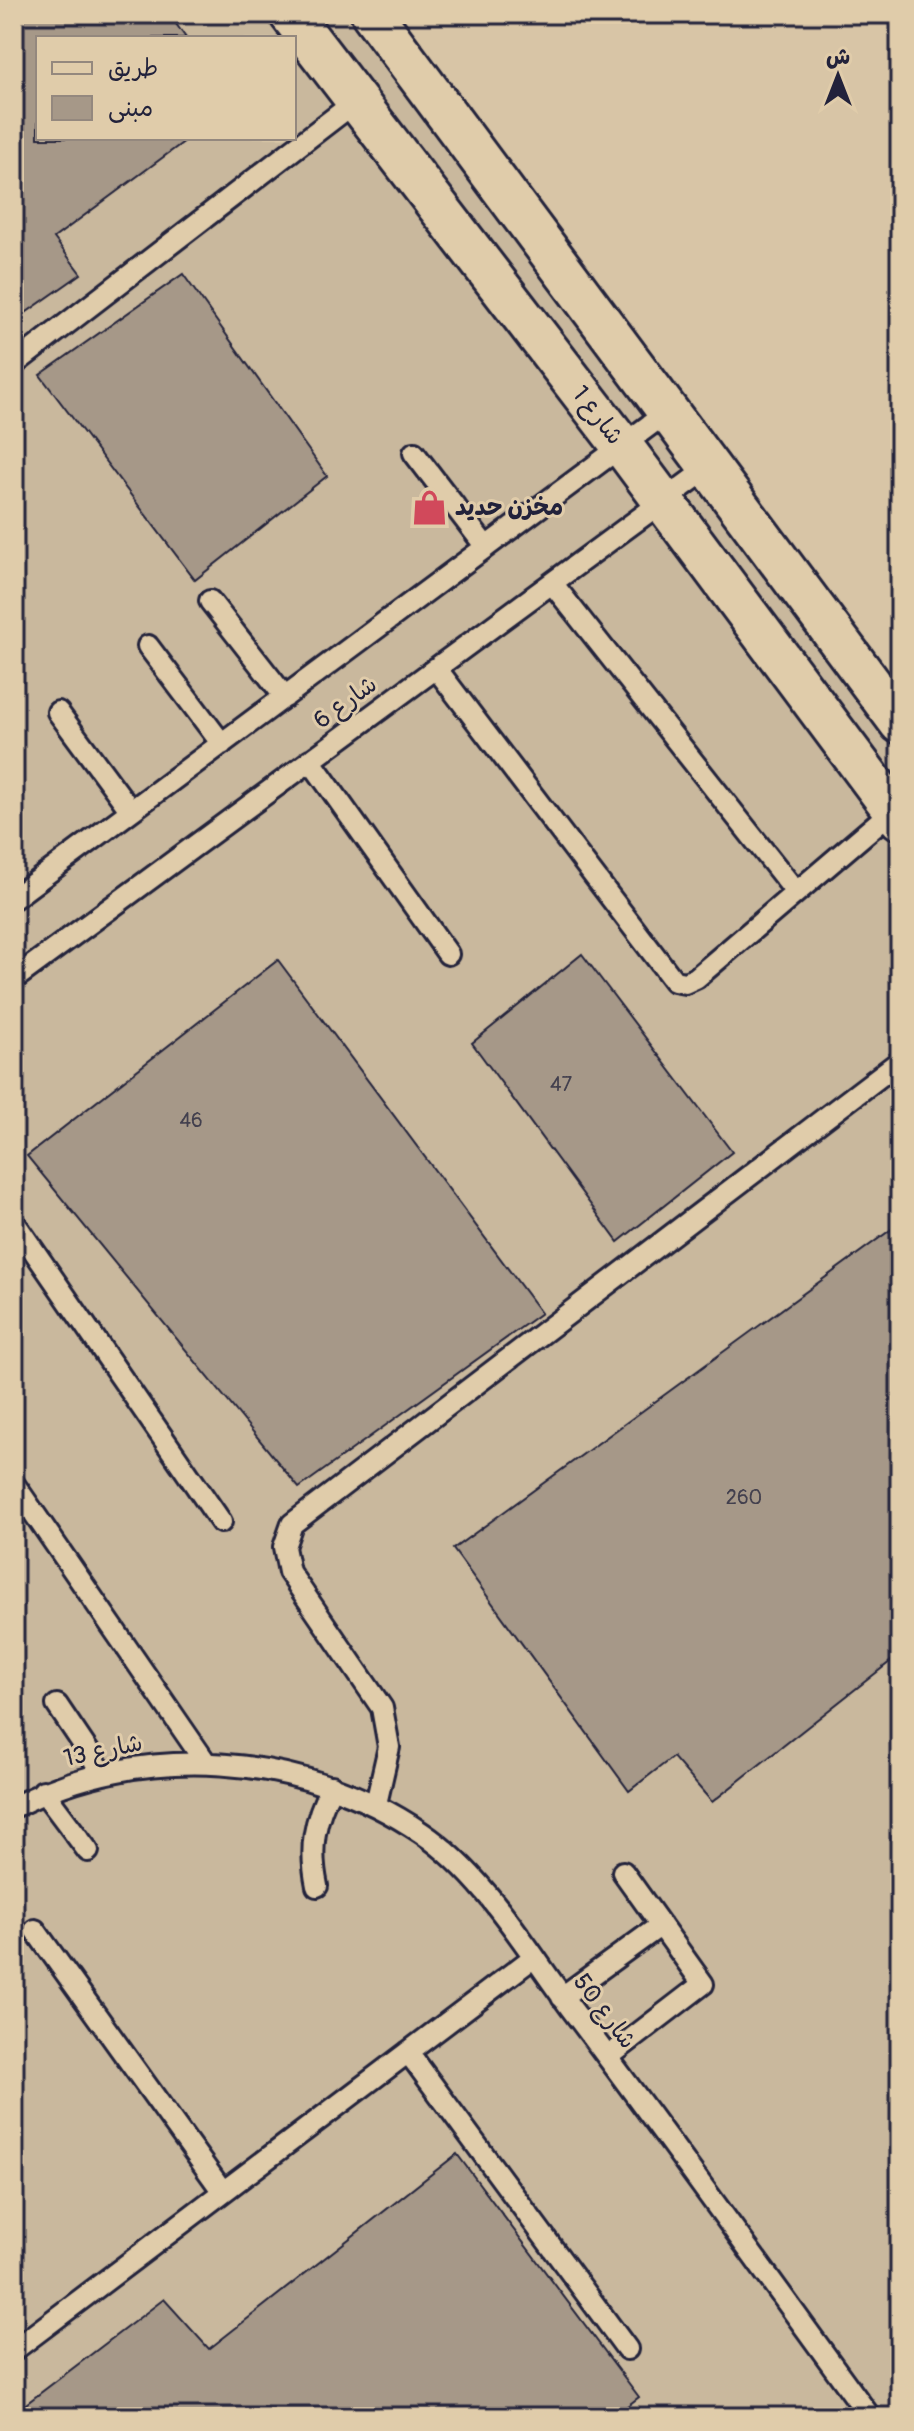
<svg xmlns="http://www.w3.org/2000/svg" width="914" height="2431" font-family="Pangolin,'Playpen Sans Arabic',sans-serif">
<rect width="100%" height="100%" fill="#d8c5a6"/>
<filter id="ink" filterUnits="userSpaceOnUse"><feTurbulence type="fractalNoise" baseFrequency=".0125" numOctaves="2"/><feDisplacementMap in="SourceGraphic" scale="16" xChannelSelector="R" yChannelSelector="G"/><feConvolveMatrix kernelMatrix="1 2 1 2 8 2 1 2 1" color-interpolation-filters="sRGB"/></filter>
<g filter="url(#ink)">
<!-- built -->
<path fill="#c9b89d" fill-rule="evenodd" d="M14 14H343L900 759V2417H14ZM38 38H294V138H38Z"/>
<!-- building -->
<path fill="#a69888" stroke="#22223b" stroke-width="2" d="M14 14H169L186 38H38V138H189L54 238 81 274 14 321Z
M183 274 327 476 195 580 40 375Z
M582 954 732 1152 618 1242 472 1043Z
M278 960 541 1313 299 1488 27 1156Z
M900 1223V1654L712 1802 673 1757 629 1791 453 1549Z
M457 2154 639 2397 613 2417H14V2413L164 2299 209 2349Z"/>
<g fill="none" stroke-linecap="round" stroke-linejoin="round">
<defs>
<path id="lane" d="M17 362 355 102
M414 453 486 547
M552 583 796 892
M210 601 285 697
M148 646 222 744
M436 668 674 981 685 983 696 978 893 810
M58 712 131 811
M310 760 448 954
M14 898 666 413
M14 979 708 468
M14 1222 221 1522
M14 1484 206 1763
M57 1705 102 1772
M43 1791 88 1851
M376 1804 389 1747 382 1708 289 1572 284 1547 292 1524 900 1061
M14 1807C142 1740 303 1752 422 1833 484 1875 526 1948 570 2007 672 2142 770 2280 870 2417
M317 1886C309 1848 314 1820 332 1786
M35 1930 223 2192
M562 1997 661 1925
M408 2052 627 2349
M608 2057 703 1984 623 1872
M14 2350 534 1957"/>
<path id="street" d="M290 14 623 447 900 819
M372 14 900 723"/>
</defs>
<!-- lane casing -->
<use href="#lane" stroke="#22223b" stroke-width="26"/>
<!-- street casing -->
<use href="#street" stroke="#22223b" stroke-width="46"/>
<!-- lane -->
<use href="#lane" stroke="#e0ccaa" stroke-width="20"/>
<!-- street -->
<use href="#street" stroke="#e0ccaa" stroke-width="40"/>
</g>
</g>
<!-- icons -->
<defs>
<symbol id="shop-bare" viewBox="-9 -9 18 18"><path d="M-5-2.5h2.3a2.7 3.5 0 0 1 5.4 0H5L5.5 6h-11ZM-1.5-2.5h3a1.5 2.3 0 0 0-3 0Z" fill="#d1495b" stroke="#e0ccaa" stroke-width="2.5" paint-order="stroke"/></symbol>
</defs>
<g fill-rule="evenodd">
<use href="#shop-bare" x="404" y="482" width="51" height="51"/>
</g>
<g text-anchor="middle" stroke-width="6" stroke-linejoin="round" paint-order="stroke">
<!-- number labels -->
<g font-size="20" fill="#43404e">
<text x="561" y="1091">47</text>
<text x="191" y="1127">46</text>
<text x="744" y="1504">260</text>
</g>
<!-- street labels -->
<g font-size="24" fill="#22223b" stroke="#e0ccaa">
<text transform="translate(598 415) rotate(52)" y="8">شارع 1</text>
<text transform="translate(345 702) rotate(-36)" y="8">شارع 6</text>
<text transform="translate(103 1750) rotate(-12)" y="8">شارع 13</text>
<text transform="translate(605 2011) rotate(53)" y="8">شارع 50</text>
</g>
<!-- poi labels -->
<g font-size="24" font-weight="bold" fill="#22223b" stroke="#e0ccaa" text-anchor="start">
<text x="455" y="515">مخزن حديد</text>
</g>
</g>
<!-- margin -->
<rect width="914" height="2431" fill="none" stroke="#e0ccaa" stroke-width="48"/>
<rect x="24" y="24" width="866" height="2383" fill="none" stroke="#22223b" stroke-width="3" filter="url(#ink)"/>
<!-- legend -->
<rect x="36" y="36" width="260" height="104" fill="#e0ccaa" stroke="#94887e" stroke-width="2"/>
<rect x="52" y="62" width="40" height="12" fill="#e0ccaa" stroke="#94887e" stroke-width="2"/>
<text x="108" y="76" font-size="24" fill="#22223b">طريق</text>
<rect x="52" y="96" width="40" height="24" fill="#a69888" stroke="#94887e" stroke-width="2"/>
<text x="108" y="116" font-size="24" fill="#22223b">مبنى</text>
<!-- north arrow -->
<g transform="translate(838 76)" stroke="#e0ccaa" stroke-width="6" paint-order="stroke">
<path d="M0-6L14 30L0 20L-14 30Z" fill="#22223b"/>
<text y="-12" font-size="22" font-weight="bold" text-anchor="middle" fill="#22223b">ش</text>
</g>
</svg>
